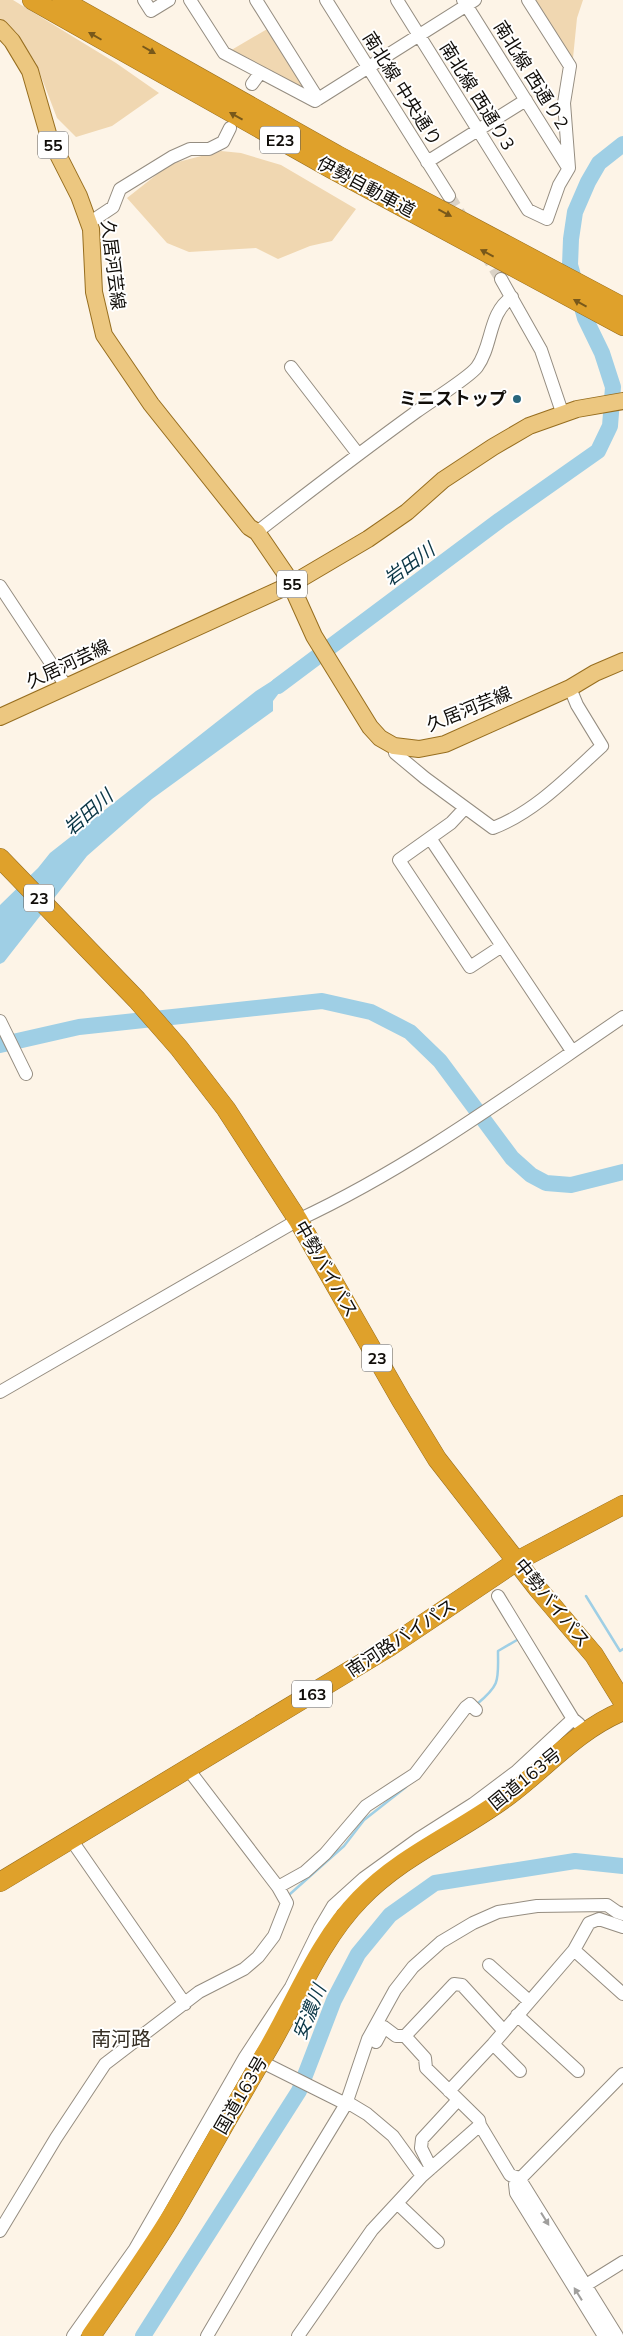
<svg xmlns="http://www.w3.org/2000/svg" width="623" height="2336" font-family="Mulish,'Noto Sans JP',sans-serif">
<rect width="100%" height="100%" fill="#fdf4e7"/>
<!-- green -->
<path fill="#f0d7b1" d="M0 0H13L116 63 159 93 112 126 76 137 57 118 36 63 16 32 0 21Z
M533 0H583L577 18 573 58 571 59Z
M269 28 304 84 299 89 228 52Z
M221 151 241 153 281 165 356 209 332 241 310 246 278 259 256 248 189 252 167 243 127 198 170 164Z"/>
<!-- water -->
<path fill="#9fcfe5" d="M303 661 273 701V711L152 799 87 856 4 962 0 964V905L38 868 50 853 256 691Z"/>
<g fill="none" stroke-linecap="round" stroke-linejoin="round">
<!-- stream -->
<path stroke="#9fcfe5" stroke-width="2.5" d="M586 1596 620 1651 623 1649
M477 1704C501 1684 498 1680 498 1651L517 1640
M290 1894 344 1846 364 1820 406 1787"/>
<!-- river -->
<path stroke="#9fcfe5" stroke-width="16" d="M278 686 500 520 598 451 610 426 613 387 602 353 585 318 570 265 571 239 575 212 588 182 599 163 623 144
M0 1045 79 1027 322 1001 371 1012 410 1032 440 1061 512 1158 531 1175 546 1183 571 1185 623 1172
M143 2336 299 2091 334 2000 358 1954 390 1915 435 1883 575 1861 623 1866"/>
<!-- minor-tunnel -->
<path stroke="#dad2c6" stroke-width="12" stroke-dasharray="12 6" stroke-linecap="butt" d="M449 196 465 222
M485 253 501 279"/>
<defs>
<path id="minor" d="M144 0 151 11 169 0
M190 0 224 53 315 101 318 99
M256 0 318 99
M326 0 449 196
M397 0 528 210 547 219 559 185 569 168 564 103 570 66 528 0
M463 0 567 166
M252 84 260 73
M318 99 475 0
M427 162 526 100
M89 223 113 207 120 189 172 157 190 149H209L223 142 230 128
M501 279 541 350 563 415
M291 367 358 454
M257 532C310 491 362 451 416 412 428 403 470 377 477 367 493 345 488 313 512 297
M0 586 66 686
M394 746 395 753 425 778 493 828C535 812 569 776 602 746L577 705 570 688
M465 808 451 823 399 860 470 967 502 946
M430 838 572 1051
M0 1021 26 1074
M0 1392 298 1220C414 1166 517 1089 623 1017
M498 1596 573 1719 579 1724
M70 1838 185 2004
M278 1887 305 1872 325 1854 366 1806 415 1774 466 1707 470 1704 476 1710
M574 1950 623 1994
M489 1965 529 2001
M517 2015 578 2071
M405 2036 454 1984 462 1985 504 2031
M376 2042 384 2027 396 2036H405L425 2058 426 2068 479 2120 480 2125 510 2175 519 2178 617 2336
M493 2044 520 2071
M260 2061 346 2104
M449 2091 493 2044 574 1950 589 1923 599 1919 623 1927
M347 2102 367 2114 393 2136 422 2176
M431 2168 421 2148 422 2139 458 2100
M398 2204 438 2242
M0 2231 56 2138 105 2064 199 1992 244 1969 258 1957 274 1936 287 1903 278 1887 188 1769
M586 2285 623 2262
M73 2336 135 2249 245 2057 291 1987 320 1928 333 1906 364 1878 418 1839 473 1804 517 1771 573 1719
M207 2336 261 2244 346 2104 368 2039 395 1990 413 1967 441 1942 473 1923 498 1912 537 1906 607 1905 617 1912 623 1914
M298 2336 372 2230 422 2176 480 2125
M604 2336 516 2193 515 2184 623 2074"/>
<path id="major" d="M0 28 12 41 30 71 49 137 79 196 91 229 94 292 104 335 151 404 249 527 257 532 287 576 314 636 370 727 380 738 394 746 419 749 445 744 570 688 595 673 623 661
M0 717 290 585 368 539 407 512 443 480 493 447 529 426 577 409 623 401"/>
<path id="highway" d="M32 0 330 168 623 326
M62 0 337 155 623 307
M0 858 137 1000 179 1048 226 1109 298 1220 401 1400 437 1459 538 1589 594 1655 623 1702
M0 1882 389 1647 517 1561 623 1505
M91 2336C118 2297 146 2258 171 2217 204 2161 235 2105 268 2049 297 1999 319 1941 360 1899 402 1855 460 1832 508 1796 547 1767 577 1730 623 1711"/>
</defs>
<!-- minor casing -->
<use href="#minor" stroke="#958d81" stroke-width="14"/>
<!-- major casing -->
<use href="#major" stroke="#976e1f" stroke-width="18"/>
<!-- highway casing -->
<use href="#highway" stroke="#976e1f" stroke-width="20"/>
<!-- minor -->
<use href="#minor" stroke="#fff" stroke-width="12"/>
<!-- major -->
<use href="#major" stroke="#ecc780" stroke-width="16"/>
<!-- highway -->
<use href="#highway" stroke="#dfa12b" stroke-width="19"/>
</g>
<!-- one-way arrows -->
<defs><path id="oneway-solid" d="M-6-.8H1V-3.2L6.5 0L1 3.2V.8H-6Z" transform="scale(1.25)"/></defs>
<g fill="#78581a">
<use href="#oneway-solid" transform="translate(95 36) rotate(-150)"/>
<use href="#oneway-solid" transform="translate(149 50) rotate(30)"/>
<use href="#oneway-solid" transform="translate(236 116) rotate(-151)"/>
<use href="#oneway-solid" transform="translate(445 213) rotate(28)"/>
<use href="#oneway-solid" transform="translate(487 253) rotate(-152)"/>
<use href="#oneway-solid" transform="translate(580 303) rotate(-151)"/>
</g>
<g fill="#a09f9d">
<use href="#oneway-solid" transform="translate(545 2219) rotate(58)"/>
<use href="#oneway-solid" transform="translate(578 2294) rotate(-122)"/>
</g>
<!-- markers -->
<circle fill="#29667d" stroke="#fff" stroke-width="2" cx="517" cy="399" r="5"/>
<g text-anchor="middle" stroke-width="4" stroke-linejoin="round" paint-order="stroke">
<!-- shield labels -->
<g fill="#fff" stroke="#585654" stroke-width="1">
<rect x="260" y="126.5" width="40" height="27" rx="4"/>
<rect x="38" y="131.5" width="30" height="27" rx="4"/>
<rect x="277" y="570.5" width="30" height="27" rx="4"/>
<rect x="24" y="884.5" width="30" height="27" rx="4"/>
<rect x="362" y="1344.5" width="30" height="27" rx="4"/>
<rect x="292" y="1680.5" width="40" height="27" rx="4"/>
</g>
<g font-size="16" font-weight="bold" fill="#110e0a">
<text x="280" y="146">E23</text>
<text x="53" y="151">55</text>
<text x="292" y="590">55</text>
<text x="39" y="904">23</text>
<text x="377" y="1364">23</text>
<text x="312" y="1700">163</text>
</g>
<!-- street labels -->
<g font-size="18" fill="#110e0a" stroke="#fff">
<text transform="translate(531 75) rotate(58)" y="6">南北線 西通り2</text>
<text transform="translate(402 89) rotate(58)" y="6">南北線 中央通り</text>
<text transform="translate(477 96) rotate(58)" y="6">南北線 西通り3</text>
<text transform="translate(366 187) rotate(28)" y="6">伊勢自動車道</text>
<text transform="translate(113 265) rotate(83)" y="6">久居河芸線</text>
<text transform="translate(68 664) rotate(-25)" y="6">久居河芸線</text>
<text transform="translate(469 709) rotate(-22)" y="6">久居河芸線</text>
<text transform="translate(326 1269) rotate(60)" y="6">中勢バイパス</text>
<text transform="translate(552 1603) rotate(51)" y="6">中勢バイパス</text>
<text transform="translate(401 1638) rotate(-33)" y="6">南河路バイパス</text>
<text transform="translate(525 1779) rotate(-39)" y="6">国道163号</text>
<text transform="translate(241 2095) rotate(-60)" y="6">国道163号</text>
</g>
<!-- poi labels -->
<g font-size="18" font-weight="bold" fill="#110e0a" stroke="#fff" text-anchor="end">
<text x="507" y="405">ミニストップ</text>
</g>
<!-- water labels -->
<g font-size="19" font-style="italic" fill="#0a3645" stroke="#fff">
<text transform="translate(409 564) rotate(-36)" y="7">岩田川</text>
<text transform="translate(88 812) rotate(-41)" y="7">岩田川</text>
<text transform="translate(309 2012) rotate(-68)" y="7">安濃川</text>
</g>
<!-- quarter labels -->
<g font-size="20" fill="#362f25" stroke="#fff">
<text x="121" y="2046">南河路</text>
</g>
</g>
</svg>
